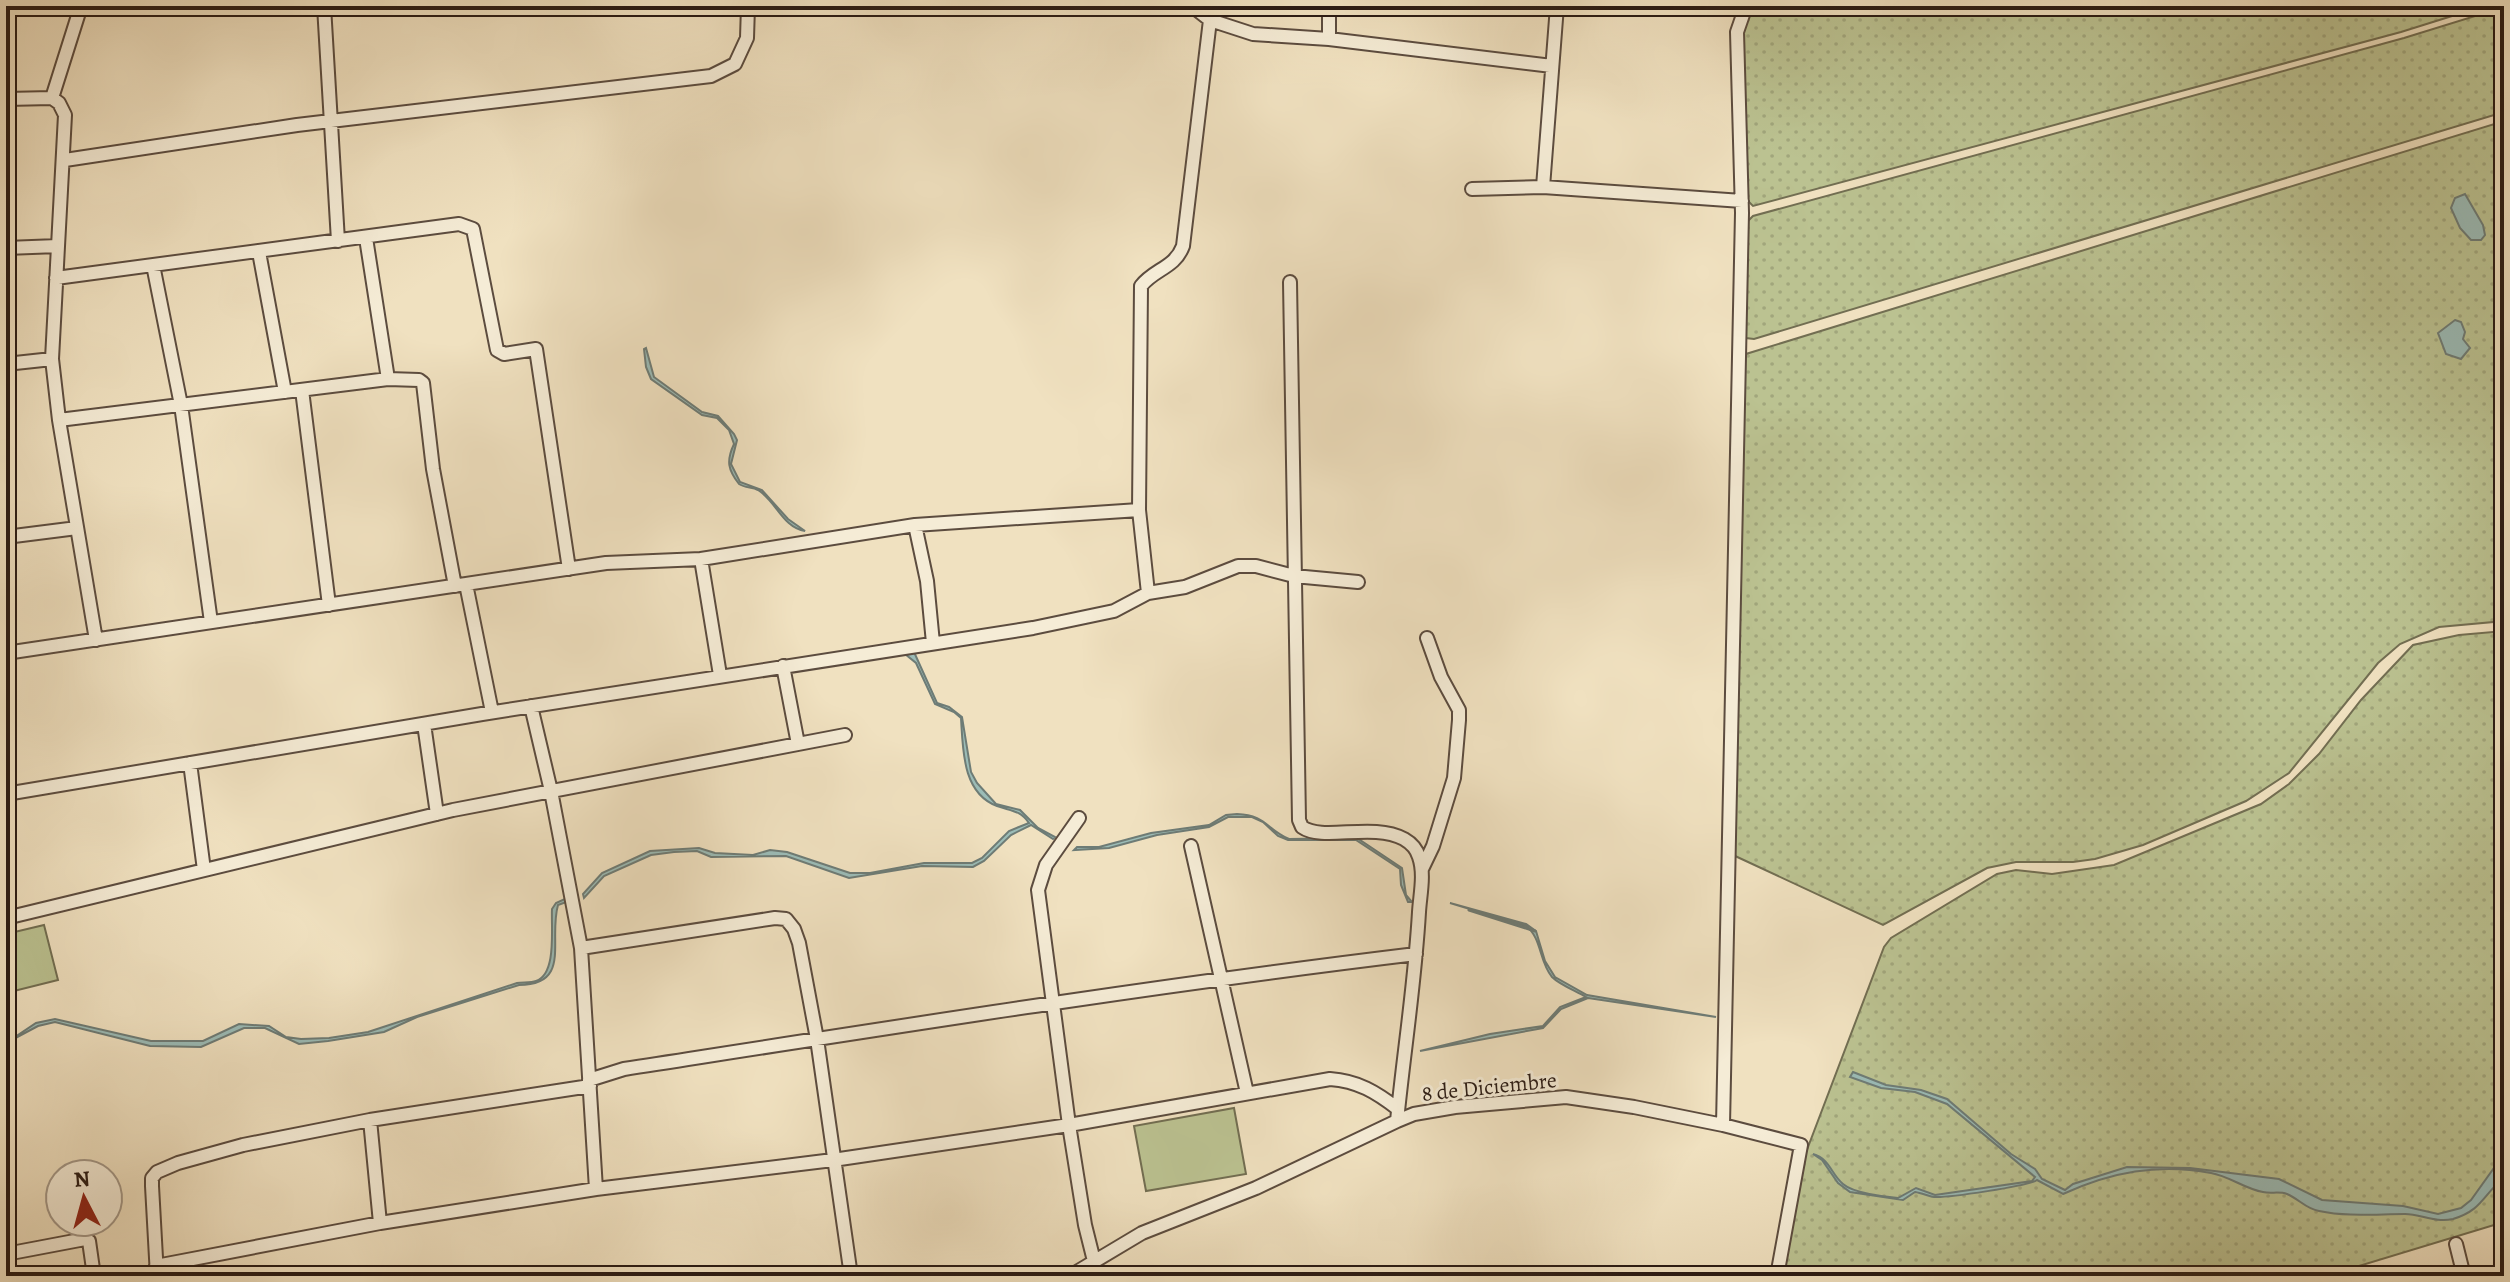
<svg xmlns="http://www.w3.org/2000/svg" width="2510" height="1282" font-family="Alegreya,serif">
<defs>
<pattern id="grass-dots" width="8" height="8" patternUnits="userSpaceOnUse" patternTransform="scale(2)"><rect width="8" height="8" fill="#bbc291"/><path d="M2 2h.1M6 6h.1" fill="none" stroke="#a1a67c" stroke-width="1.8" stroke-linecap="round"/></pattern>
</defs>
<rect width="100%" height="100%" fill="#f0e1c0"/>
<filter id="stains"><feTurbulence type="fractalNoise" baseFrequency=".0025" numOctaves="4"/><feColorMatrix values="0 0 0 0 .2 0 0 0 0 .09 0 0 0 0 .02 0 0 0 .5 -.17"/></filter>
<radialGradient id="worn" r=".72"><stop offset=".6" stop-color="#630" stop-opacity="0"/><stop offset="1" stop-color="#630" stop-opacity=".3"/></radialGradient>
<!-- grass -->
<path fill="url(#grass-dots)" stroke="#726e52" stroke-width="2" d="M1752 6H2484L2401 32 1753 206 1747 200 1743 34Z
M2504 7V112L1754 339 1746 338V223L1753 216 2404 38Z
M2504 121V621L2439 627 2400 644 2378 663 2289 773 2246 801 2143 845 2095 859 2073 862H2016L1987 868 1883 925 1733 855 1744 356 1746 354Z
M2504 631V1222L2326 1276H1783L1805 1155 1884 947 1891 938 1997 874 2016 870 2052 874 2114 865 2261 804 2289 784 2319 754 2361 700 2413 645 2459 635Z"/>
<!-- park -->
<path fill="#bbc291" stroke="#726e52" stroke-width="2" d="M44 925 58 980 6 993V934Z
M1234 1108 1246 1174 1146 1191 1134 1126Z"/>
<!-- water -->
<path fill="#9bbcb7" stroke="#6e7c76" stroke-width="2" d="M2465 194 2483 225 2485 235 2481 240H2471L2460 228 2451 208 2455 198Z
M2455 320 2461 322 2465 332 2463 339 2470 348 2461 359 2446 354 2438 333Z
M646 348 654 377 702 412 718 416 734 434 737 440 731 464 740 482 762 490 788 519 805 531C783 528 776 501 758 490 752 487 745 488 739 484 728 470 726 461 734 444L729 430 717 418 702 415 651 379 646 367 644 349Z
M914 652 937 703 949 707 962 717 971 772 977 783 996 804 1020 810 1038 828 1055 837 1053 839 1031 825 1011 835 984 861 973 867 922 866 849 878 786 856 711 857 697 851 674 852 651 855 604 876 584 898 583 894 602 873 650 851 699 848 715 853 753 855 770 850 787 852 850 873H870L924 863H972L982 858 1009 831 1029 823C1020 810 1011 811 997 806 962 793 963 749 961 718L954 712 935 704 916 663 905 654Z
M1237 814C1266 815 1266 829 1289 839L1357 838 1402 868 1406 895 1412 902H1408L1401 885 1400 869 1356 840H1288L1278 836 1263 822 1252 817H1228L1209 827 1157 835 1109 848 1074 850 1077 847H1099L1151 833 1209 825 1226 815Z
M569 897V901L558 905C548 940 572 985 519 985L417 1017 384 1032 328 1041 299 1044 265 1028H244L201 1047 150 1046 55 1022 38 1026 6 1043 36 1023 55 1019 151 1041H203L239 1024 269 1026 286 1037 301 1039 329 1038 368 1032 517 983C522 982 531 983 536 981 557 974 551 928 552 909L556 903Z
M1450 903 1526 924 1536 931 1545 961 1555 977 1587 995 1716 1017 1588 998 1561 1009 1543 1028 1420 1051 1490 1034 1543 1026 1560 1007 1586 997C1576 991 1560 985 1552 977 1539 962 1542 938 1526 926Z
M1853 1072 1886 1085 1921 1090 1947 1099 2011 1154 2035 1169 2042 1179 2065 1190 2073 1184 2127 1167 2190 1168 2279 1179 2322 1200 2403 1206 2438 1214 2461 1208 2471 1200 2496 1165 2504 1145V1178C2483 1194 2483 1210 2453 1219 2435 1223 2421 1214 2405 1214 2376 1214 2347 1217 2319 1211 2306 1209 2299 1199 2287 1194 2279 1191 2271 1194 2263 1192 2245 1189 2229 1176 2211 1173 2158 1163 2111 1172 2063 1194L2037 1180C2029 1186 1947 1198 1934 1197 1928 1196 1922 1193 1915 1192L1903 1200 1850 1192 1838 1183 1822 1160 1813 1154C1830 1159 1831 1174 1843 1184 1853 1193 1885 1197 1898 1198L1916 1188 1935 1195 2032 1181 2035 1177 1947 1104 1915 1092 1881 1088 1850 1077Z"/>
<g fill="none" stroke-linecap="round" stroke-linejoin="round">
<!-- stream -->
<path stroke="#6e7c76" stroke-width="3" d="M1469 910 1535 931"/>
<defs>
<path id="minor" d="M324 6 338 241
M1192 6 1210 20 1253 34 1329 39 1552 66
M1329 39V6
M52 98 81 6
M6 99 52 98 59 103 65 115 52 359 59 420 96 640
M65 160 297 125 711 76 735 64 747 38 748 6
M1543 187 1557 6
M1472 189 1543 187 1742 201
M366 238 388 379
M6 248 58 246
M259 252 285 392
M153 265 181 405 211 622
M56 278 459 224 473 229 497 350 504 354 536 349 569 569
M1290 282 1299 820 1302 827C1323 842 1372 822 1404 839 1411 843 1417 850 1419 857 1425 874 1420 895 1419 912 1415 982 1404 1051 1397 1121
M6 364 52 359
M302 390 329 605
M59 420 388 379 419 380 423 383 433 469 455 586
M915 525 927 581 933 643
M6 537 77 528
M701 559 720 675
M466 584 492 712
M1148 593 1139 510 1141 286C1154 269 1175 268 1183 246L1210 20
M6 653 606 563 701 559 915 525 1139 510
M783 666 798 744
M531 706 551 791 581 948 596 1189
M424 724 437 814
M190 763 204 870
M6 794 482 714 1033 628 1114 611 1148 593 1185 587 1238 566H1256L1294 576 1358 582
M1079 818 1046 865 1038 890 1069 1125 1085 1225 1094 1261
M1191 846 1247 1093
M1422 869 1433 846 1454 778 1459 720V710L1441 677 1427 638
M6 918 453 810 845 735
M581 948 775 918 786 919 794 929 799 943 817 1039 851 1276
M589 1080 624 1069C888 1028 1151 986 1416 954
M370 1120 380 1223
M1723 1125 1742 213 1737 32 1746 6
M2456 1244 2464 1276
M6 1254 85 1239 89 1241 94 1276
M156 1266 380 1223 596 1189 833 1160 1069 1125 1330 1079C1358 1081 1376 1092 1398 1109
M157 1276 152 1186V1178L157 1172 178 1163 243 1145 370 1120 590 1086
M1070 1276 1142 1233 1256 1188 1397 1121 1414 1114 1455 1107 1566 1097 1634 1107 1723 1125 1801 1145 1777 1276"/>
</defs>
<!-- minor casing -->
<use href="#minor" stroke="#5c4c3f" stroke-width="16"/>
<!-- minor -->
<use href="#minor" stroke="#f5ecd6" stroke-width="12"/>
</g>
<g text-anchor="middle" stroke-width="6" stroke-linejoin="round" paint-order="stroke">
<!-- street labels -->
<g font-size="22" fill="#2a1b14" stroke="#f5ecd6">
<text transform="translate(1489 1086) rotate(-6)" y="8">8 de Diciembre</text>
</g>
</g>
<!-- margin -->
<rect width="2510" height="1282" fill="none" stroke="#f0e1c0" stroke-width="32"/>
<rect x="8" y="8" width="2494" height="1266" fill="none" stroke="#2a1b14" stroke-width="4"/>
<rect x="16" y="16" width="2478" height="1250" fill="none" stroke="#2a1b14" stroke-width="2"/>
<!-- north arrow -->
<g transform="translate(84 1198) rotate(354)"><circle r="38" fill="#f5ecd6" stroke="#a49888" stroke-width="2"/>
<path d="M0-6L14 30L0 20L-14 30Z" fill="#8f2418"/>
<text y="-12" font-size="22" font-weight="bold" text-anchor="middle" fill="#2a1b14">N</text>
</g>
<rect width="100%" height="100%" filter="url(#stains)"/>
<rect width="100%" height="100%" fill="url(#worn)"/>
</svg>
